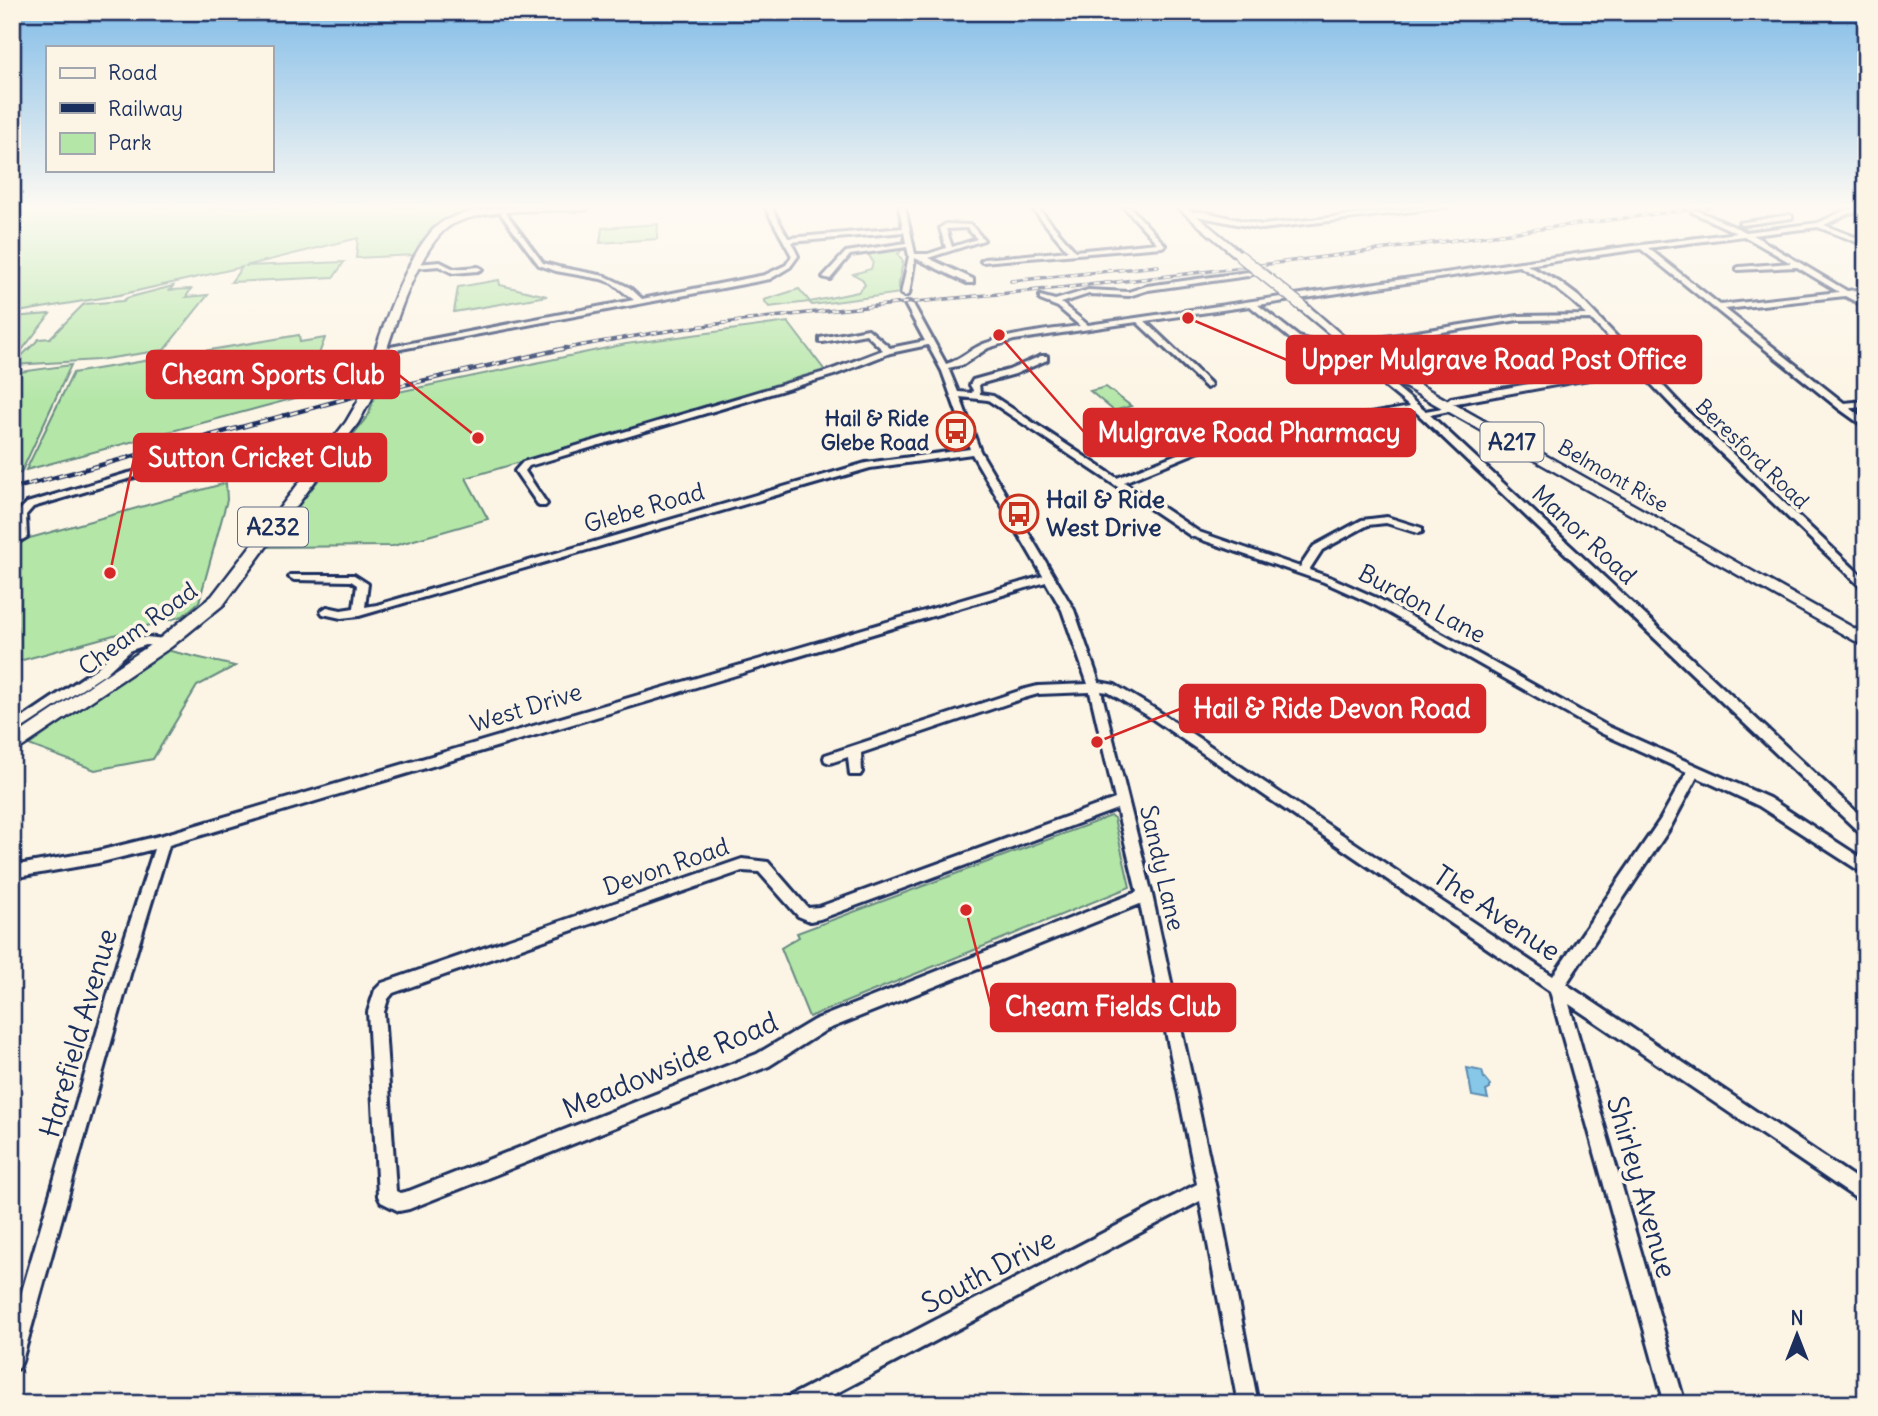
<svg xmlns="http://www.w3.org/2000/svg" width="1878" height="1416" font-family="Delius,sans-serif">
<rect width="100%" height="100%" fill="#fcf5e5"/>
<filter id="ink" filterUnits="userSpaceOnUse"><feTurbulence type="fractalNoise" baseFrequency=".0143" numOctaves="2"/><feDisplacementMap in="SourceGraphic" scale="14" xChannelSelector="R" yChannelSelector="G"/><feConvolveMatrix kernelMatrix="1 2 1 2 8 2 1 2 1" color-interpolation-filters="sRGB"/></filter>
<g filter="url(#ink)">
<!-- green -->
<path fill="#b3e6a7" stroke="#678a82" stroke-width="2" d="M12 207H561L454 214 431 229 415 255 356 258 358 238 245 266 344 262 334 277 231 282 242 267 119 295 12 313Z
M658 224 657 239 600 243 602 228Z
M896 248 901 251 898 254 903 261 898 289 901 293 812 305 809 302 769 307 764 300 799 289 810 302 858 292 865 285 862 279 853 274 871 269 873 262 867 252Z
M499 280 500 285 547 296 454 312 458 287Z
M173 286 170 290 191 289 186 297 208 295 164 350 98 360 12 365 39 339 50 338 84 304 123 301 127 298Z
M50 314 12 363V317Z
M788 322 826 372 466 478 488 519 393 546 267 547 369 414 374 397 626 344Z
M299 335 300 342 325 338 303 396 26 470 73 373Z
M71 365 21 473 12 475V373Z
M1106 387 1131 406 1114 411 1090 391Z
M226 483 227 500 199 602 183 616 12 663V543Z
M166 650 235 666 197 686 153 759 95 770 29 745Z
M1111 816 1114 818 1130 887 809 1017 781 948 799 937 797 933Z"/>
<!-- water -->
<path fill="#87c8e8" stroke="#5c8bb1" stroke-width="2" d="M1467 1068 1482 1071 1484 1078 1490 1085V1089L1486 1091 1488 1099 1472 1096Z"/>
<g fill="none" stroke-linecap="round" stroke-linejoin="round">
<!-- minor-tunnel -->
<path stroke="#cfcdca" stroke-width="7" stroke-dasharray="7 3.5" stroke-linecap="butt" d="M1684 207 1694 211"/>
<defs>
<path id="minor" d="M765 207H771L788 238 903 228 899 207H905L915 254H928L946 248 940 228 946 224 971 225 984 240 928 258 973 279V283H967L915 258 909 294 905 296 901 294 909 256 907 247 850 255 830 279 823 277 846 252 906 243 904 232 791 242 798 256 790 267 770 279 380 353 376 351 380 349 634 300 612 283 601 279 556 271 539 265 501 214V212H505L543 263 558 267 605 276 630 288 642 299 765 275 786 265 792 256ZM967 228 977 239 952 247 946 229Z
M1031 207H1037L1075 251 1157 243 1124 207H1130L1165 245 1162 247 982 262 981 261 984 259 1068 251Z
M1429 207H1447L1262 229 1187 214 1190 212H1204L1262 225Z
M1866 207V211L1849 213 1824 225 1860 239 1866 238V242H1857L1818 227 1753 235 1847 291 1866 289V293L1854 295 1866 302V307L1845 296 1725 309 1844 403 1866 401V407L1850 408 1866 420V428L1838 408 1641 249 1527 265 1559 282 1579 297 1686 410 1866 580V589L1862 588 1680 414 1638 370 1451 404 1447 401 1451 398 1634 365 1591 319 1518 320 1366 344 1362 342 1366 340 1518 316 1587 315C1567 294 1544 280 1519 266L1258 305 1299 337 1346 352 1366 362 1425 411 1454 406V410L1430 415 1866 821V835L1861 834 1415 411 1207 448 1124 482 1199 532 1300 567 1314 546 1362 520 1387 517 1422 528V532L1418 533 1386 523 1368 525 1322 550 1309 570 1332 578 1381 600 1609 727 1769 798 1866 861V875L1759 806 1697 777 1670 828 1566 984 1866 1185V1205L1569 1004 1685 1404H1665L1550 991 1147 715 1108 692 1101 691 1152 895 1216 1189 1258 1404H1238L1200 1201 816 1404H785L788 1397 1197 1184 1140 904 826 1030 769 1066 409 1209 399 1211 381 1202 378 1196 368 1012 375 990 382 983 742 859 768 862 808 908 819 907 1115 799 1090 692 1038 694 1024 698 861 753 862 772 860 775H850L848 757 830 763 825 761 824 758 825 755 1022 690 1038 686 1088 684 1062 610 1046 582 169 845 136 953 22 1361 19 1368 12 1371V1326L120 953 154 849 98 863 12 878V866L98 851 163 835 1043 576 972 454 870 468 359 616 341 618 323 614 321 611 327 607 341 610 354 608 357 585 351 581 294 580 289 577 290 575H354L368 584 365 607 377 605 866 463 970 449 942 371 928 345 890 353 834 375 529 466 525 471 547 504 545 506H539L515 471 523 462 828 371 883 350 866 334 823 342H820V338L868 329 890 348 925 341 905 304 909 302 913 304 946 364C961 360 971 348 986 343 1016 333 1049 330 1080 326L1058 307 1040 300V296L1055 300 1088 290 1128 292 1147 286 1248 272 1252 274 1248 276 1148 290 1129 296 1089 294 1061 303 1088 325 1610 249 1737 233 1692 212 1694 209 1746 232 1818 223 1846 210ZM1744 236 1791 263 1739 267 1737 268V270L1797 267 1839 292 1720 305 1648 248ZM1250 306 1293 341 1340 356 1360 366 1410 407 1205 443 1117 478 993 396 980 394 979 384 1015 374 1047 360V356H1041L1009 370 973 380 970 385 973 390 972 393 958 392 948 368 962 365 988 348 1014 340 1137 322 1207 388 1211 385 1210 383 1145 321ZM960 397 988 400 1191 536 1324 582 1373 604 1601 733 1687 772 1660 820 1553 976 1155 709 1115 685 1099 682 1074 610 980 451ZM1117 809 1137 892 814 1020 757 1054 409 1191 400 1193 396 1191 384 1012 388 999 393 993 742 871 759 872 798 916 810 921 820 919Z
M1790 215 1792 216V218L1742 225 1739 223Z
M440 262 454 269 478 267 482 269 478 271 453 273 439 266 416 268 413 266 416 264Z
M208 454 213 457 211 459 131 478 33 507 26 515 27 537 12 546V538L17 536 16 514 27 503 125 474Z
M146 637 165 639 171 643 165 647 146 645 131 650 105 674 12 735V725L97 668 123 644Z"/>
<path id="highway" d="M526 207H590L586 210C547 211 488 207 453 224 417 242 387 349 375 387L365 390 363 387C376 348 409 238 446 220 470 209 500 208 526 207Z
M1177 207H1186L1243 254V258H1237Z
M1297 303H1305L1344 337 1395 371 1866 635V647L1387 377 1334 340 1332 336 1297 307Z
M364 397 370 401 358 423 224 604 171 647 12 754V738L159 639 212 596 346 422 360 398Z"/>
</defs>
<!-- minor casing -->
<use href="#minor" stroke="#1b2f5e" stroke-width="6"/>
<!-- highway casing -->
<use href="#highway" stroke="#1b2f5e" stroke-width="5"/>
<!-- minor -->
<use href="#minor" fill="#fcf5e5" fill-rule="evenodd"/>
<!-- highway -->
<use href="#highway" fill="#fcf5e5" fill-rule="evenodd"/>
<defs>
<path id="rail-far1" d="M1011 281 1158 266
M557 350C739 314 923 303 1107 283 1309 261 1509 232 1710 207"/>
<path id="rail" d="M12 489 356 396 566 348"/>
</defs>
<!-- rail-far1 casing -->
<use href="#rail-far1" stroke="#1b2f5e" stroke-width="3.5"/>
<!-- rail casing -->
<use href="#rail" stroke="#1b2f5e" stroke-width="4.5"/>
<!-- rail-far1 -->
<use href="#rail-far1" stroke="#fcf5e5" stroke-width="2" stroke-dasharray="6" stroke-linecap="butt"/>
<!-- rail -->
<use href="#rail" stroke="#fcf5e5" stroke-width="2.5" stroke-dasharray="8" stroke-linecap="butt"/>
<defs>
<path id="highway-bridge-far1" d="M1240 256 1301 305"/>
<path id="highway-bridge" d="M364 401 369 387"/>
</defs>
<!-- highway-bridge-far1 casing -->
<use href="#highway-bridge-far1" stroke="#1b2f5e" stroke-width="13" stroke-linecap="butt"/>
<!-- highway-bridge casing -->
<use href="#highway-bridge" stroke="#1b2f5e" stroke-width="17" stroke-linecap="butt"/>
<!-- highway-bridge-far1 -->
<use href="#highway-bridge-far1" stroke="#fcf5e5" stroke-width="10"/>
<!-- highway-bridge -->
<use href="#highway-bridge" stroke="#fcf5e5" stroke-width="13"/>
</g>
</g>
<!-- sky -->
<linearGradient id="sky" x2="0" y2="1"><stop stop-color="#81bce8"/><stop offset="0.51" stop-color="#fefaf3"/><stop offset="1" stop-color="#fefaf3" stop-opacity="0"/></linearGradient>
<rect width="1878" height="405" fill="url(#sky)"/>
<!-- icons -->
<defs>
<symbol id="bus-ring" viewBox="-11 -11 22 22"><circle r="9.5" fill="#fcf5e5" stroke="#c8321e" stroke-width="1.5"/><path d="M-5-6H5V4H4V6H2V4H-2V6H-4V4H-5ZM-3.5-4V0h7V-4ZM-3.5 1.2v1.5H-2V1.2ZM2 1.2v1.5H3.5V1.2Z" fill="#c8321e"/></symbol>
</defs>
<g fill-rule="evenodd">
<use href="#bus-ring" x="934" y="409" width="44" height="44"/>
<use href="#bus-ring" x="997" y="492" width="44" height="44"/>
</g>
<g text-anchor="middle" stroke-width="7" stroke-linejoin="round" paint-order="stroke">
<!-- far-poi labels -->
<g font-size="21" font-weight="bold" fill="#1b2f5e" stroke="#fcf5e5" text-anchor="end">
<text x="929" y="426">Hail &amp; Ride<tspan x="929" dy="24">Glebe Road</tspan></text>
</g>
<!-- far-street labels -->
<g font-size="21" fill="#1b2f5e" stroke="#fcf5e5">
<text transform="translate(1752 454) rotate(44)" y="7">Beresford Road</text>
<text transform="translate(1613 476) rotate(30)" y="7">Belmont Rise</text>
</g>
<!-- shield labels -->
<g fill="#fcf5e5" stroke="#5e6a86" stroke-width="2">
<rect x="1480.5" y="422.5" width="63" height="39" rx="5"/>
<rect x="238" y="507.5" width="70" height="39" rx="5"/>
</g>
<g font-size="23" font-weight="bold" fill="#1b2f5e">
<text x="1512" y="450">A217</text>
<text x="273" y="535">A232</text>
</g>
<!-- poi labels -->
<g font-size="24" font-weight="bold" fill="#1b2f5e" stroke="#fcf5e5" text-anchor="start">
<text x="1046" y="508">Hail &amp; Ride<tspan x="1046" dy="28">West Drive</tspan></text>
</g>
<!-- street labels -->
<g font-size="24" fill="#1b2f5e" stroke="#fcf5e5">
<text transform="translate(644 508) rotate(-16)" y="8">Glebe Road</text>
<text transform="translate(1584 535) rotate(43)" y="8">Manor Road</text>
<text transform="translate(1422 604) rotate(28)" y="8">Burdon Lane</text>
<text transform="translate(138 629) rotate(-36)" y="8">Cheam Road</text>
<text transform="translate(526 708) rotate(-17)" y="8">West Drive</text>
<text transform="translate(666 867) rotate(-19)" y="8">Devon Road</text>
<text transform="translate(1162 868) rotate(77)" y="8">Sandy Lane</text>
</g>
<!-- near-street labels -->
<g font-size="28" fill="#1b2f5e" stroke="#fcf5e5">
<text transform="translate(1497 913) rotate(34)" y="10">The Avenue</text>
<text transform="translate(78 1033) rotate(-74)" y="10">Harefield Avenue</text>
<text transform="translate(670 1065) rotate(-23)" y="10">Meadowside Road</text>
<text transform="translate(1642 1187) rotate(74)" y="10">Shirley Avenue</text>
<text transform="translate(988 1271) rotate(-28)" y="10">South Drive</text>
</g>
</g>
<!-- callouts -->
<path fill="none" stroke="#d62828" stroke-width="2.5" d="M1188 318L1287 360M478 438L399 375M999 335L1084 432M110 573L134 458M1097 742L1180 709M966 910L991 1007"/>
<g fill="#d62828" stroke="#fcf5e5" stroke-width="2.5">
<circle cx="1188" cy="318" r="7"/>
<circle cx="478" cy="438" r="7"/>
<circle cx="999" cy="335" r="7"/>
<circle cx="110" cy="573" r="7"/>
<circle cx="1097" cy="742" r="7"/>
<circle cx="966" cy="910" r="7"/>
</g>
<g fill="#d62828" stroke="#d62828" stroke-width="2.5">
<rect x="1287" y="336" width="414" height="47" rx="7"/>
<rect x="147" y="351" width="252" height="47" rx="7"/>
<rect x="1084" y="409" width="331" height="47" rx="7"/>
<rect x="134" y="434" width="252" height="47" rx="7"/>
<rect x="1180" y="685" width="305" height="47" rx="7"/>
<rect x="991" y="984" width="244" height="47" rx="7"/>
</g>
<g font-size="26" text-anchor="middle" font-weight="bold" fill="#fff">
<text x="1494" y="369">Upper Mulgrave Road Post Office</text>
<text x="273" y="384">Cheam Sports Club</text>
<text x="1249" y="442">Mulgrave Road Pharmacy</text>
<text x="260" y="467">Sutton Cricket Club</text>
<text x="1332" y="718">Hail &amp; Ride Devon Road</text>
<text x="1113" y="1016">Cheam Fields Club</text>
</g>
<!-- margin -->
<rect width="1878" height="1416" fill="none" stroke="#fcf5e5" stroke-width="42"/>
<rect x="21" y="21" width="1836" height="1374" fill="none" stroke="#1b2f5e" stroke-width="2.5" filter="url(#ink)"/>
<!-- legend -->
<rect x="46" y="46" width="228" height="126" fill="#fcf5e5" stroke="#a2a6af" stroke-width="2"/>
<rect x="60" y="68" width="35" height="10" fill="#fcf5e5" stroke="#a2a6af" stroke-width="2"/>
<text x="108" y="80" font-size="21" fill="#1b2f5e">Road</text>
<rect x="60" y="103" width="35" height="10" fill="#1b2f5e" stroke="#a2a6af" stroke-width="2"/>
<text x="108" y="116" font-size="21" fill="#1b2f5e">Railway</text>
<rect x="60" y="133" width="35" height="21" fill="#b3e6a7" stroke="#a2a6af" stroke-width="2"/>
<text x="108" y="150" font-size="21" fill="#1b2f5e">Park</text>
<!-- north arrow -->
<g transform="translate(1797 1335)" stroke="#fcf5e5" stroke-width="5" paint-order="stroke">
<path d="M0-5L12 26L0 18L-12 26Z" fill="#1b2f5e"/>
<text y="-10" font-size="19" font-weight="bold" text-anchor="middle" fill="#1b2f5e">N</text>
</g>
</svg>
